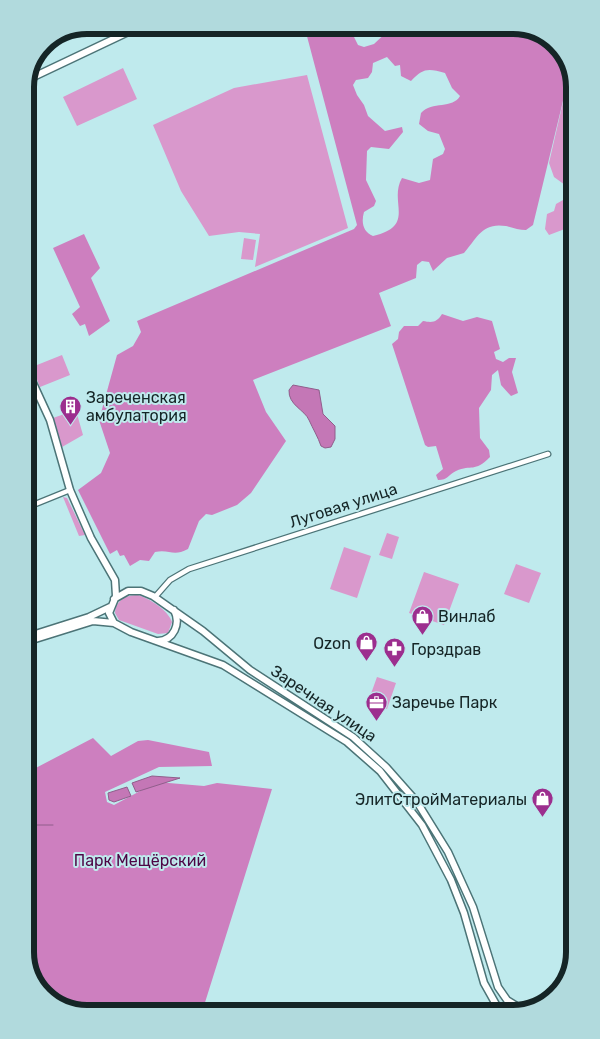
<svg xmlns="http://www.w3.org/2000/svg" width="600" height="1039" font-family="Rubik,sans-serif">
<rect width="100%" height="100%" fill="#bfeaed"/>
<!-- green -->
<path fill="#d998cc" d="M123 68 137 99 77 126 63 97Z
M307 75 348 228 255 267 260 234 239 232 209 236 181 191 153 125 234 88Z
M569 76 570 227 549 235 545 229 547 214 554 211 556 204 563 200 565 185 554 177 549 163Z
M244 238 256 240 253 260 241 259Z
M62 355 70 375 40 387 32 367Z
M73 411 77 414 83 435 62 447 53 418Z
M63 497 67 498 85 535 79 536Z
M387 533 399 537 392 559 379 555Z
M344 547 371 556 357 598 330 589Z
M516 564 541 573 529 603 504 594Z
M424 572 459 584 444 625 409 613Z
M138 595C150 599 168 610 172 622L168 633 158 634 119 620 115 613C116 600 126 595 138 595Z
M377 677 396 683 387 709 368 702Z"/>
<!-- forest -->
<path fill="#cd7fbf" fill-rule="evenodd" d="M304 25H348L358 45 364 47 374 44 391 28 409 29 416 25H517L548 36 569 60V76L533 225 526 230C519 230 513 228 506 226 482 222 477 238 464 253L447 258 433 271 429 262 422 261 417 265 416 278 379 293 391 326 253 380 266 412 286 441 251 493 237 505 212 515 206 514 199 521 188 549C173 557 170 549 155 552L149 561 140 560 130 566 124 555 120 556 117 550 110 554 78 490 101 473 110 453 99 420 117 355 133 346 141 332 137 321 354 229 357 225ZM387 57 395 66 400 65 401 76 411 81C423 68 428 68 445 73L452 88 460 96C453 109 432 101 421 113L419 124 428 131 439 134 445 149 443 154 433 159 430 180 419 183 402 178C388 202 417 226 373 236 363 232 361 222 364 212L374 206 376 201 366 180 367 151 371 147 389 149 403 132 402 127 385 131 368 116 364 105 357 95 353 85 356 80 368 78 372 72 373 63Z
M84 234 100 268 91 278 110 321 89 336 85 324 80 326 72 314 80 307 53 248Z
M570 264V303L563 279Z
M442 314 463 321 477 317 492 321 500 349 494 352 496 359 503 362 509 358H516L512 372 518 393 511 396 501 385 498 370 492 375 491 390 479 408 480 438 489 450 490 457C474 473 472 464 456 471 448 475 448 480 438 480L436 475 443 469 436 446 428 447 425 445 392 344 398 339 399 332 404 326H418L423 321C433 323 437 322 442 314Z
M93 738 111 756 138 741 148 740 209 752 212 766 159 767 105 792 107 802 114 805 157 782 204 786 217 783 272 789 202 1012 83 1014 53 1004 31 979 30 771Z"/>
<!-- water -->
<path fill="#c477b6" stroke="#905e8b" d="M293 385 319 390 323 414 335 426V439L331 447 325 448 321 446C318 437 313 429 309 420 305 410 288 405 289 390Z
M152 776 180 778 136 792 132 783Z
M127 787 131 796 114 802 109 800 108 793Z"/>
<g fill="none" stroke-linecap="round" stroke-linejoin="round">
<!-- stream -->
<path stroke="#905e8b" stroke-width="1" d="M30 825H53"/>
<defs>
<path id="street" d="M28 507 70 490
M155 597 170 580 189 569 548 454"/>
<path id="secondary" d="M27 80 143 25
M27 370 50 420 70 490 91 538 115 580 116 596 109 613 114 623 131 632 223 665 347 742 380 771 422 825 451 880 464 913 484 983 498 1008
M114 599 128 591H141L153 596 203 631 250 670 353 737 386 767 417 802 448 852 473 907 498 987 507 1000 520 1008
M29 636 89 617 110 607
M29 641 93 621 114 623
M158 641C174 640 181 624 174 610"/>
</defs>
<!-- street casing -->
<use href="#street" stroke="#4c7477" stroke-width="7"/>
<!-- secondary casing -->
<use href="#secondary" stroke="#4c7477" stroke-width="9"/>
<!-- street -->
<use href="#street" stroke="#fff" stroke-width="4.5"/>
<!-- secondary -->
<use href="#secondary" stroke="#fff" stroke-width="6"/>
</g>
<!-- icons -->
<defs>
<symbol id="building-pin" viewBox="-11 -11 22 30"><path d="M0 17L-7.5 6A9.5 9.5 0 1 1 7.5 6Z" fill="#9c2e8e" stroke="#bfeaed"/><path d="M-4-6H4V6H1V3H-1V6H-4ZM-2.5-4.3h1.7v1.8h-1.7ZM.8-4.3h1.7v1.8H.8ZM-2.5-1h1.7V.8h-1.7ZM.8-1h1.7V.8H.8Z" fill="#fff"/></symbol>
<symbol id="shop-pin" viewBox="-11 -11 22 30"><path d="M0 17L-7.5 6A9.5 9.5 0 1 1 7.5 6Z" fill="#9c2e8e" stroke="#bfeaed"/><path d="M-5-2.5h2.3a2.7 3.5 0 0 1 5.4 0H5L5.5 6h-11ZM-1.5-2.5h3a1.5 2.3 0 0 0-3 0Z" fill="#fff"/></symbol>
<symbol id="pharmacy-pin" viewBox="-11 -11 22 30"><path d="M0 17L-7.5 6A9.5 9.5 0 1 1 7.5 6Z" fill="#9c2e8e" stroke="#bfeaed"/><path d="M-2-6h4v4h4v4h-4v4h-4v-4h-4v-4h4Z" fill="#fff"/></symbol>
<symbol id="office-pin" viewBox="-11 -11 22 30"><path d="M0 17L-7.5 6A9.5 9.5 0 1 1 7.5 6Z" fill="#9c2e8e" stroke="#bfeaed"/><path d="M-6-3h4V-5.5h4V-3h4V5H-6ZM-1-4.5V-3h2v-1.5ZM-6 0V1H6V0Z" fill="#fff"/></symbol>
</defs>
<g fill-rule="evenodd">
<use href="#building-pin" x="58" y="394" width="25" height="34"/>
<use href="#shop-pin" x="410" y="604" width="25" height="34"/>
<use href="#shop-pin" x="354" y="630" width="25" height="34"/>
<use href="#pharmacy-pin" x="382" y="636" width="25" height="34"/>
<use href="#office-pin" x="364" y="690" width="25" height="34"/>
<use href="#shop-pin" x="530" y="786" width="25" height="34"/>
</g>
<g text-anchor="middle" stroke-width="4" stroke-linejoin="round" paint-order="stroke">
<!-- poi labels -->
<g font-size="16" fill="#152526" stroke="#bfeaed" text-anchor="start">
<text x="86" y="403">Зареченская<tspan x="86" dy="18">амбулатория</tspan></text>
<text x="438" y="622">Винлаб</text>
<text x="351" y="649" text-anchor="end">Ozon</text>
<text x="411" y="655">Горздрав</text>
<text x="392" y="708">Заречье Парк</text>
<text x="527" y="805" text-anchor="end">ЭлитСтройМатериалы</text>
</g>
<!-- street labels -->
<g font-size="16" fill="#152526" stroke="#bfeaed">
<text transform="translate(343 505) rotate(-18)" y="6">Луговая улица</text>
<text transform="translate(324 703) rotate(34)" y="6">Заречная улица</text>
</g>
<!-- park labels -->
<g font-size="16" fill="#4d0545" stroke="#bfeaed">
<text x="140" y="866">Парк Мещёрский</text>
</g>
</g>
<!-- crop -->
<path d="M0 0H600V1039H0ZM87 34H513A53 53 0 0 1 566 87V952A53 53 0 0 1 513 1005H87A53 53 0 0 1 34 952V87A53 53 0 0 1 87 34Z" fill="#b1dadd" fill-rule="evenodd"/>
<path fill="none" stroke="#152526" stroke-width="6" d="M87 34H513A53 53 0 0 1 566 87V952A53 53 0 0 1 513 1005H87A53 53 0 0 1 34 952V87A53 53 0 0 1 87 34Z"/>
</svg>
